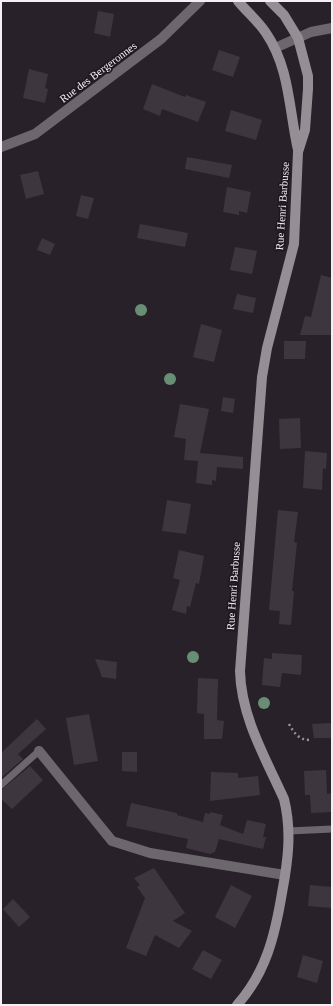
<svg xmlns="http://www.w3.org/2000/svg" width="333" height="1006" font-family="'Times New Roman',serif">
<rect width="100%" height="100%" fill="#292129"/>
<!-- building -->
<path fill="#3e363f" d="M98 11 114 14 110 37 94 33Z
M219 50 240 57 233 77 212 70Z
M29 69 48 74 45 88 48 89 45 103 23 98Z
M152 84 185 97 186 95 206 102 198 122 162 109 160 116 143 109Z
M231 110 262 120 256 140 225 131Z
M187 157 232 165 229 178 185 169Z
M38 171 44 194 26 199 20 175Z
M227 187 251 192 247 213 239 211V215L223 212Z
M81 195 94 198 88 219 76 216Z
M140 224 188 233 185 247 137 238Z
M42 238 55 244 50 255 37 250Z
M235 247 257 251 252 274 230 270Z
M321 275 332 278V335H300L305 316 311 317Z
M237 294 256 298 253 313 233 309Z
M201 324 222 330 214 362 193 357Z
M284 341H306L305 359H284Z
M223 397 235 399 233 413 221 411Z
M180 404 209 409 200 453 243 457V469L217 467 216 481 212 480V485L196 483 198 461 184 460 186 439 174 437Z
M300 418 301 448 280 449 279 419Z
M305 451 327 453 326 469 323 468 322 490 303 488Z
M167 500 191 504 186 534 162 531Z
M278 510 298 512 294 542 297 543 292 591H294L291 625 279 624 280 611 269 610Z
M179 550 204 556 199 584 196 583 190 607 187 606 186 614 172 610 180 580 173 578Z
M272 653 302 655 301 675 282 673 280 687 262 685 264 658 272 659Z
M95 659 117 662 116 679 102 677Z
M198 678 218 679 217 720 224 721 222 739H204V714L197 713Z
M89 714 98 761 74 765 66 718Z
M37 719 46 729 18 754 23 759 1 778V753Z
M332 723V738H314L312 724Z
M122 752H137V772L122 771Z
M30 766 43 780 12 809 1 799V790Z
M326 770 327 794 332 793V812L311 813 310 795H305L304 771Z
M211 772 238 773V778L258 776 260 795 210 801Z
M131 803 177 813V815L203 822 205 813 210 814V812L223 815 220 825 243 834 247 820 266 824 263 837H266L263 849 219 839 215 852 210 854 186 848 188 839 126 826Z
M154 868 185 913 173 921 192 931 179 948 155 935 146 956 126 948 145 898 137 887 140 885 134 878Z
M231 885 252 896 235 928 215 917Z
M310 885 332 887V908L308 906Z
M13 899 30 917 19 927 3 909Z
M203 950 222 960 211 979 192 969Z
M303 955 323 961 317 983 297 977Z"/>
<g fill="none" stroke-linecap="round" stroke-linejoin="round">
<!-- path -->
<path stroke="#989298" stroke-width="2.5" stroke-dasharray="2 3" stroke-linecap="butt" d="M289 724C294 733 299 740 310 740"/>
<!-- lane -->
<path stroke="#6c676c" stroke-width="7" d="M1 785 39 751
M289 831 332 829"/>
<!-- street -->
<path stroke="#6c676c" stroke-width="10" d="M275 48 311 32 332 28
M1 147 35 134 161 39 200 1
M39 751 112 841 150 853 285 875"/>
<!-- secondary -->
<path stroke="#958e95" stroke-width="10" d="M238 1C247 12 258 21 266 33 290 68 289 111 298 150
M237 1005C266 973 275 935 282 893 288 861 292 831 284 799 266 759 241 717 240 671L262 377 267 348 294 244 298 152 305 130 308 89V76L298 38 284 15 270 1"/>
</g>
<!-- trees -->
<g fill="#688e74">
<circle cx="141" cy="310" r="6"/>
<circle cx="170" cy="379" r="6"/>
<circle cx="193" cy="657" r="6"/>
<circle cx="264" cy="703" r="6"/>
</g>
<g text-anchor="middle" stroke-width="3.5" stroke-linejoin="round" paint-order="stroke">
<!-- street labels -->
<g font-size="11" fill="#f5eff5" stroke="#1f1820">
<text transform="translate(98 72) rotate(-37)" y="4">Rue des Bergeronnes</text>
<text transform="translate(282 206) rotate(-86)" y="4">Rue Henri Barbusse</text>
<text transform="translate(233 586) rotate(-86)" y="4">Rue Henri Barbusse</text>
</g>
</g>
<!-- border -->
<rect width="333" height="1006" fill="none" stroke="#f5eff5" stroke-width="4"/>
</svg>
